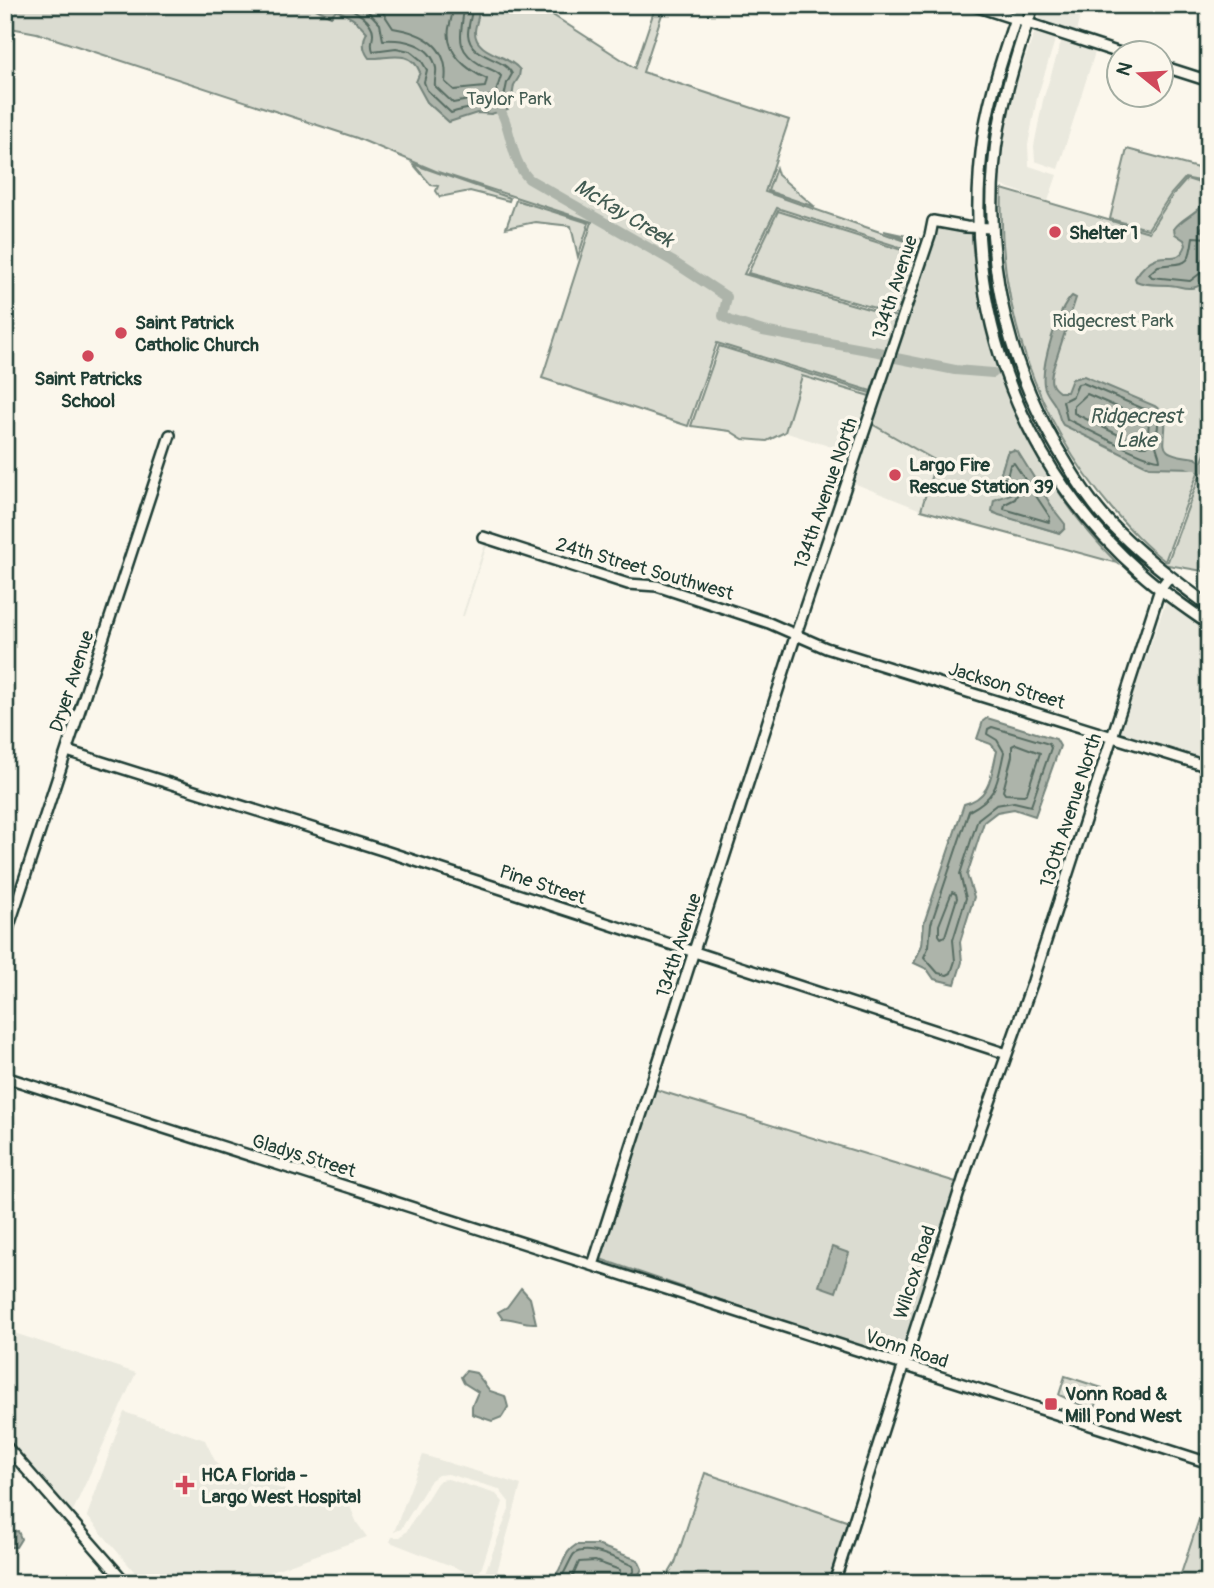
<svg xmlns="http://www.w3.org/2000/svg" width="1214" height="1588" font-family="Pangolin,sans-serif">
<rect width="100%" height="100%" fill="#fbf7ec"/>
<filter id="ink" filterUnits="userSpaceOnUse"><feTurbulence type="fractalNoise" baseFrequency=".0143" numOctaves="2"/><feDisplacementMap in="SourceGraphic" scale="14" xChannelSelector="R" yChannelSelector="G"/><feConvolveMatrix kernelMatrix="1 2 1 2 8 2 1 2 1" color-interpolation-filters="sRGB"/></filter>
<g filter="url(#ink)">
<!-- built -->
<path fill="#eae9de" d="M1043 5H1083L1075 36 1038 24Z
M1036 29 1056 37 1037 98 1028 145 1029 166 1057 175 1048 201 996 184 1002 128 1009 102Z
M1062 39 1096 49 1058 169 1035 161 1034 146 1043 100Z
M801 376 873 397 854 454 784 432Z
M879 399 873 424 936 461 921 510 851 482Z
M486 541 575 570 574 575 490 546 486 548 464 616H462Z
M1166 601 1209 631V741L1203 761 1119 733Z
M5 1330 136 1373 72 1513 64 1502 5 1440Z
M124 1412 205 1440 216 1463 224 1470 319 1501 336 1504H349L357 1523 367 1537 238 1583H144L87 1516Z
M423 1455 521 1485 494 1583 483 1578 509 1509V1502L499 1489 448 1474 438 1475 431 1480 401 1529 394 1532Z
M448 1479 496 1494 503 1502 482 1567 477 1576 390 1542 392 1537H400L406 1532 437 1483 440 1480Z"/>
<!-- green -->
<path fill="#dbdcd1" stroke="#7d8c82" stroke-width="2" fill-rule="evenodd" d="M5 5H537L635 68 656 5H665L643 72 789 120 765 192 920 246 918 253 777 208 744 274 897 317 871 391 717 343 688 426 542 378 592 222 438 172 357 138 37 33 5 27Z
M1127 149 1209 171V183L1185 178 1171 194 1148 229 1110 219Z
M413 164 510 198 509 201 470 191 440 197 436 191 438 186 431 185Z
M776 168 778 175 815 207 768 191Z
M1187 179 1209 186V443L1165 561C1145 546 1128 527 1112 509 1036 420 997 306 1002 189L1149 232 1173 195Z
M516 200 589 223 578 257 571 226 535 222 506 228Z
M778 211 917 255 920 253 922 247 920 244 884 231 925 240 873 397 802 376 785 432 767 441 743 439 730 431 691 426 719 346 870 393 873 391 899 318 897 314 748 273Z
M936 224 972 230C971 248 976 266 979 283 995 388 1042 488 1117 563L921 510 936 461 872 424ZM1008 451 1018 453 1065 528 1060 533 994 513 998 498 1008 496 1012 491 997 486Z
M1209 451V572L1162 564V562L1168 561Z
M654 1089 959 1183 901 1361 600 1259Z
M1065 1376 1102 1388 1094 1411 1059 1395Z
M705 1473 849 1522 829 1583H663L675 1563Z
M1209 1489V1583H1178Z"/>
<!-- water -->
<path fill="#adb4aa" stroke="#74847b" stroke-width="2" d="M316 5H478C481 16 475 23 475 32 475 54 510 55 520 70L519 77 514 85 511 104 508 109 491 114 477 113 449 122 427 102 416 82 420 72C410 48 388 59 369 58 363 50 362 41 367 32 358 21 349 15 336 10L331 16 316 9Z
M1203 204H1209V219L1200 230 1204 232 1209 230C1209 246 1214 287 1191 288 1184 289 1176 285 1169 285 1158 284 1146 286 1136 281L1135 278C1140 270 1148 261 1157 258 1171 255 1180 262 1186 245L1184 240 1175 234 1174 229C1182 218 1194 215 1203 204Z
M1072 296 1076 298 1075 301 1052 372C1050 382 1051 386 1059 392H1067L1072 379 1084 376 1155 406 1165 414C1168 447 1151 453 1196 458L1201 464 1195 468 1149 467 1063 425C1058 418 1059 411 1055 405 1051 398 1045 393 1044 385 1041 365 1057 311 1072 296Z
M1013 450 1018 452 1054 510 1065 524V528L1060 533 999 515 992 511 994 500 1011 494 1012 491 997 486 1007 453Z
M987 718 1056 739 1060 746 1035 816 1014 809 997 812 984 822 967 875 974 897 960 942 962 962 955 984 934 979 927 969 914 963 922 945 924 923 964 804C991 798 991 775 997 751L991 744 977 739 983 721Z
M832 1247 849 1253 836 1292 819 1286Z
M521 1288 530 1298 536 1323C523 1324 515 1318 502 1318L498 1312 507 1307Z
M466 1371 476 1373 490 1391 505 1396 508 1407 502 1417 492 1421 472 1414V1406L478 1392 464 1383 461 1377Z
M18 1531 21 1539 16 1547H5V1532Z
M576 1545H597L638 1560 642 1569 634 1583H550C553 1578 558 1573 560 1568 566 1558 565 1552 576 1545Z"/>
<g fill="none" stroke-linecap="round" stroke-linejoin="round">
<!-- shore -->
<path stroke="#586d63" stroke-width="2" d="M343 5C353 9 374 21 373 34 373 41 370 43 373 51L396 48 410 51 421 60 427 70 424 82 427 90 451 113C469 107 486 107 503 102L507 83 512 74C504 56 470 60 468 34 468 25 472 14 473 5
M362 5 380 24 383 40C403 39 431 43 436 68 437 74 434 80 435 86L453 103 495 95 501 76C496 70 488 69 481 65 451 47 463 32 464 5
M378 5 393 28C424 33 450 47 445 82L454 90 485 87 487 79C467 70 445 53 449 28 451 20 453 13 453 5
M1209 238 1193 237C1189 268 1187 262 1158 266L1149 274 1152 277 1190 281 1202 272 1209 270
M1083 383 1151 412C1164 422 1155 430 1156 444 1156 450 1160 454 1160 460 1147 461 1083 427 1067 419L1063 401 1073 396 1078 384Z
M1087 394 1149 421 1147 446H1141L1074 413V406Z
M1014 463 1050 517 1049 522 1004 509 1005 504 1015 499 1018 493 1016 486 1006 480 1010 465Z
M992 727 1049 744 1051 748 1031 806 1014 802 996 805 978 819 960 874 966 898 953 940 955 961 951 973 947 975 938 973 924 957 929 946 931 924 969 811C998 796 997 783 1004 752L997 740 987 734 988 729Z
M1016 744 1040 753 1027 793 1024 795 1005 794 1003 791 1012 756V746Z
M952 892 956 894 957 898 945 936 941 938 939 935V925Z
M558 1583C564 1575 571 1557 574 1554 587 1544 620 1560 633 1566L634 1569 628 1583
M570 1583 579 1562 595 1561 620 1570V1583"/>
<!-- river -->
<path stroke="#adb4aa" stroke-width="10" d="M494 101C513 123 508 158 529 179L672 261 727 297 723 316 731 321 763 331 884 353
M896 358 955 370 993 373
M1189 463 1209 469"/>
<defs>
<path id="secondary" d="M972 5 1120 53
M1162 66 1209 81
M483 537 628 584 657 586 769 623 826 648 1209 767
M67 751 382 850 1007 1054
M5 938 170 435
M5 1077 1209 1463
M593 1265 796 634 930 236 933 221 966 227 992 228
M5 1445 126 1583
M834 1583 969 1161 1033 981 1160 589 1169 577"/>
<path id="primary" d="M1020 5C1006 47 991 89 984 133 960 299 1014 461 1141 573 1162 592 1186 608 1209 624
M1033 5C1016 57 998 111 994 165 985 271 1010 374 1067 464 1079 484 1091 503 1107 520 1138 553 1173 579 1209 606"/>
</defs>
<!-- secondary casing -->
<use href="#secondary" stroke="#1f3d34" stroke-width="14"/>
<!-- primary casing -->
<use href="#primary" stroke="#1f3d34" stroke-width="15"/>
<!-- secondary -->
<use href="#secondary" stroke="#fbf7ec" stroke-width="9"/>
<!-- primary -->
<use href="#primary" stroke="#fbf7ec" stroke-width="10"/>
</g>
</g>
<!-- markers -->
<g fill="#d1495b" stroke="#fbf7ec" stroke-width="2.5">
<circle cx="1055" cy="232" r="7"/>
<circle cx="121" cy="333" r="7"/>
<circle cx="88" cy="356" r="7"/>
<circle cx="895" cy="475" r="7"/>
<rect x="1044" y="1397" width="14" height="14" rx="3.5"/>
<path d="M181.5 1474.5h7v7h7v7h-7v7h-7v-7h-7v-7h7z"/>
</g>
<g text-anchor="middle" stroke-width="7" stroke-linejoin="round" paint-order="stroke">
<!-- park labels -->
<g font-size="19" fill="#455d53" stroke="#fbf7ec">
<text x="509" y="105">Taylor Park</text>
<text x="1113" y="327">Ridgecrest Park</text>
</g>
<!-- poi labels -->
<g font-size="19" font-weight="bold" fill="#1f3d34" stroke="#fbf7ec" text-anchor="start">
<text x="1069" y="239">Shelter 1</text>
<text x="135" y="329">Saint Patrick<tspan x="135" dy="22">Catholic Church</tspan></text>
<text x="88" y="385" text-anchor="middle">Saint Patricks<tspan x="88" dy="22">School</tspan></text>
<text x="909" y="471">Largo Fire<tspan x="909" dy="22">Rescue Station 39</tspan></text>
<text x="1065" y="1400">Vonn Road &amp;<tspan x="1065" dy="22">Mill Pond West</tspan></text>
<text x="201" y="1481">HCA Florida -<tspan x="201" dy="22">Largo West Hospital</tspan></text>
</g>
<!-- street labels -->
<g font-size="19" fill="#1f3d34" stroke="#fbf7ec">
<text transform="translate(894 287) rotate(-72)" y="7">134th Avenue</text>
<text transform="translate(825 493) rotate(-71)" y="7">134th Avenue North</text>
<text transform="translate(645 568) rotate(16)" y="7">24th Street Southwest</text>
<text transform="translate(71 681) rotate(-72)" y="7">Dryer Avenue</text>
<text transform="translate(1007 685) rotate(17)" y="7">Jackson Street</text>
<text transform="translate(1070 810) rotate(-72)" y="7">130th Avenue North</text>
<text transform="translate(543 884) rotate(18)" y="7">Pine Street</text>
<text transform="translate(678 945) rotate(-72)" y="7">134th Avenue</text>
<text transform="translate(304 1155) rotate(17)" y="7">Gladys Street</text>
<text transform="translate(914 1272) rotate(-72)" y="7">Wilcox Road</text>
<text transform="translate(907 1348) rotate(18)" y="7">Vonn Road</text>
</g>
<!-- water labels -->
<g font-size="21" font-style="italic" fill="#425b52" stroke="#fbf7ec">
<text transform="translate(624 213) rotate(31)" y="7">McKay Creek</text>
<text x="1136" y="423">Ridgecrest<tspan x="1136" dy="24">Lake</tspan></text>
</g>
</g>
<!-- margin -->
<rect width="1214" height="1588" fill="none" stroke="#fbf7ec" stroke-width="28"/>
<rect x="14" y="14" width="1186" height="1560" fill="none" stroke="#1f3d34" stroke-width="2.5" filter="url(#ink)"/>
<!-- north arrow -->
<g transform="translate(1140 74) rotate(288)"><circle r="33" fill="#fbf7ec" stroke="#a3ada2" stroke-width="2"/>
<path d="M0-5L12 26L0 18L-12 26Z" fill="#d1495b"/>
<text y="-10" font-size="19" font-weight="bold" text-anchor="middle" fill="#1f3d34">N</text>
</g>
</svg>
